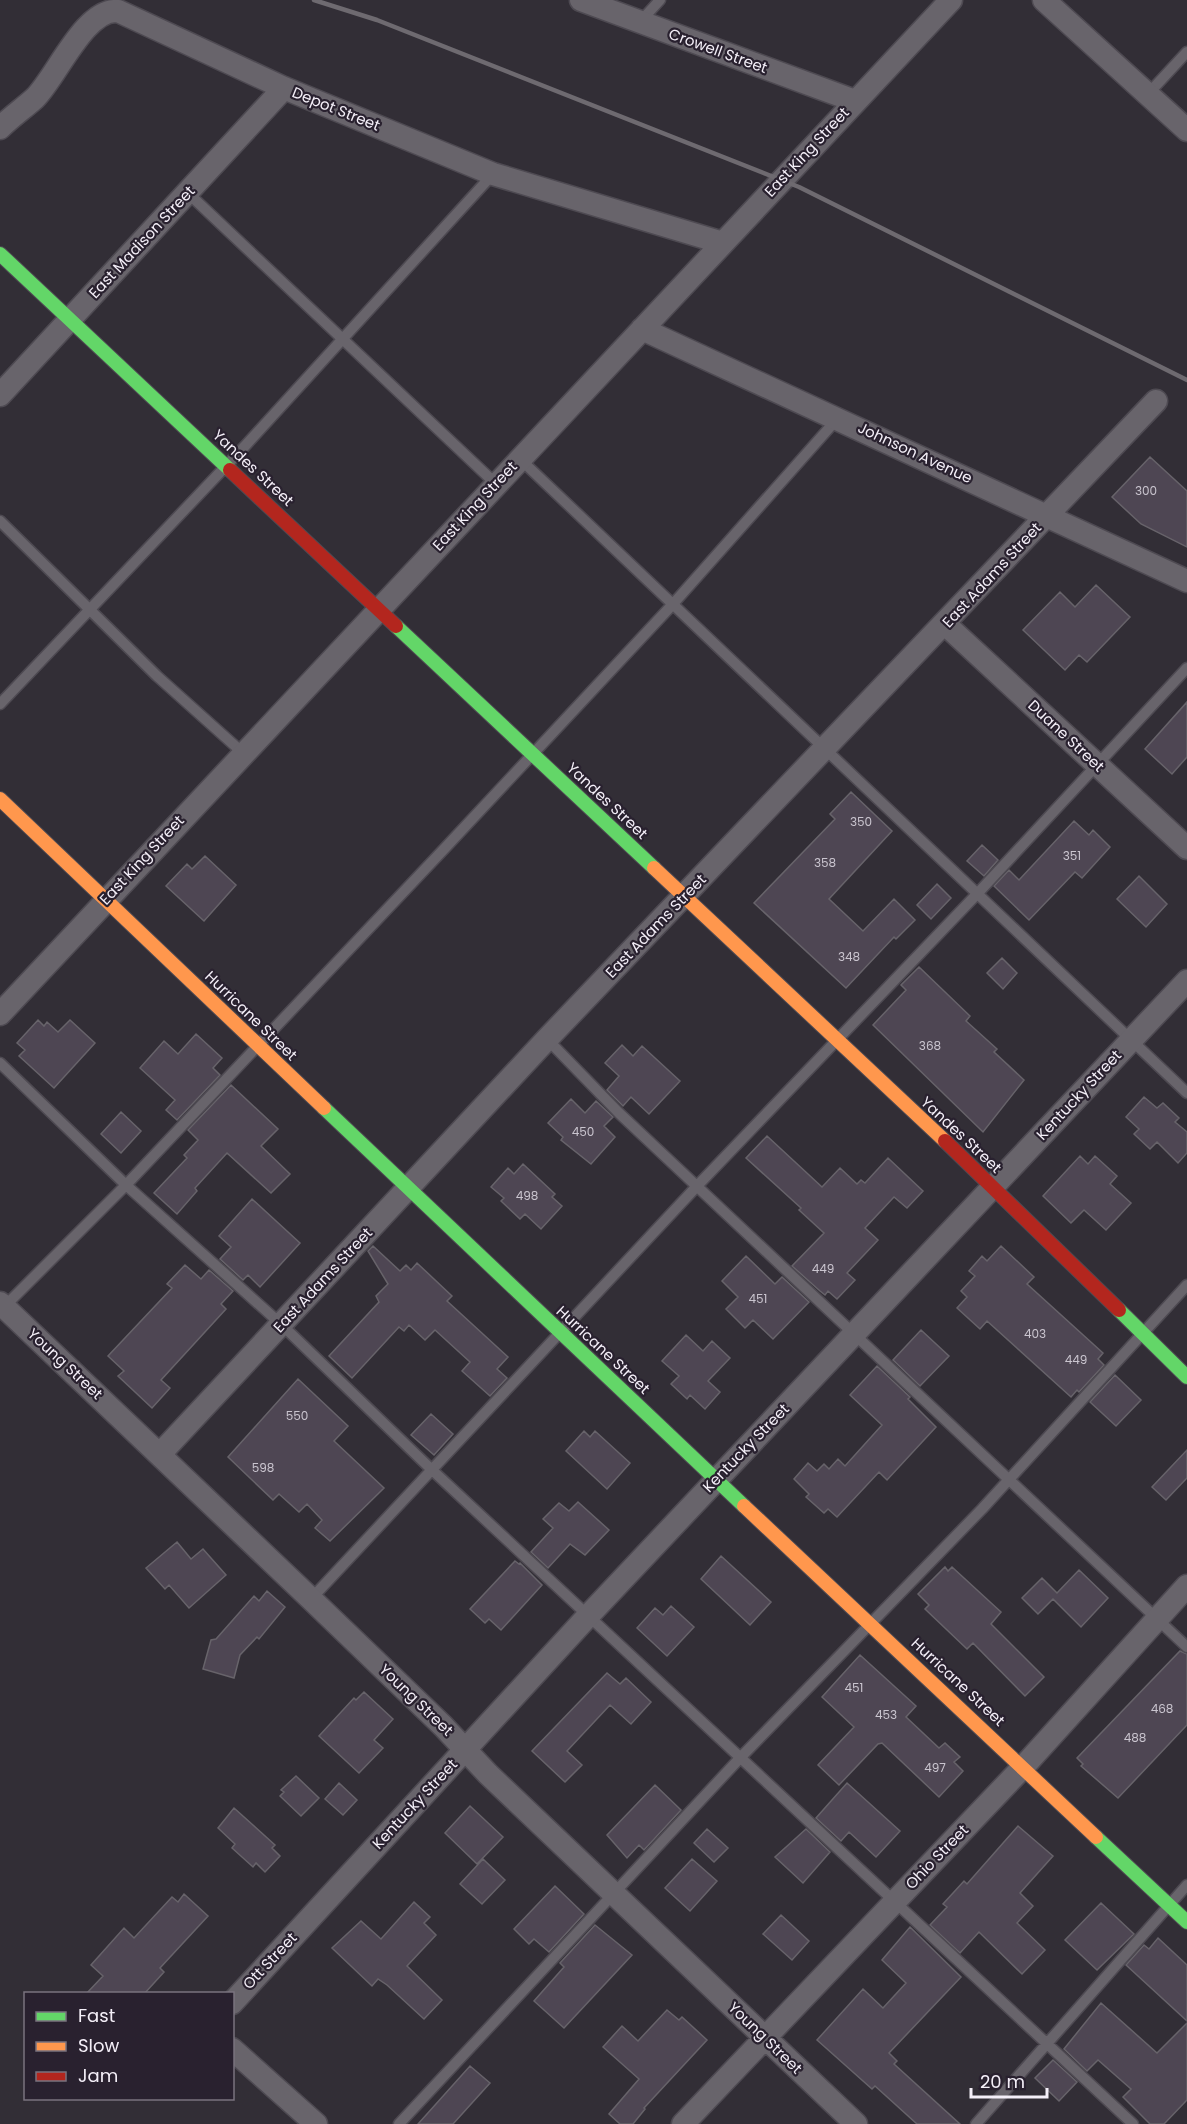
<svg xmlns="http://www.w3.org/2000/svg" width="1187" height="2124" font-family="Poppins,sans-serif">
<rect width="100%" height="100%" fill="#322e36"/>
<!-- building -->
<path fill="#4e4653" stroke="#67636a" stroke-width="1.5" d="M1150 457 1187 491V547L1141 524 1112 497Z
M1096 585 1130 617 1087 662 1079 655 1065 670 1023 630 1060 592 1075 607Z
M1187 702V757L1172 774 1145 749Z
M851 792 892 831 829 899 863 931 894 899 915 920 896 939 894 937 846 988 754 903 835 819 830 814Z
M1074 821 1089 835 1093 830 1110 847 1082 878 1075 872 1029 920 994 886 1009 870 1019 880Z
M982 845 998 860 984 876 967 861Z
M205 856 236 885 204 921 166 886 187 864 192 869Z
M1139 876 1167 904 1146 927 1117 899Z
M937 884 951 898 931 919 917 905Z
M1002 958 1017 973 1003 989 987 973Z
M919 967 970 1016 966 1021 997 1049 994 1052 1024 1080 983 1132 873 1025 906 990 901 985Z
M38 1020 44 1026 47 1022 58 1032 70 1020 95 1043 54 1088 19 1056 25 1050 17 1043Z
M196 1034 222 1058 213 1068 220 1075 177 1120 166 1110 175 1100 140 1068 164 1041 178 1054Z
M622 1045 633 1056 642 1046 680 1081 649 1114 631 1097 623 1106 607 1090 619 1076 605 1063Z
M231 1085 278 1129 261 1146 290 1174 271 1193 227 1153 195 1188 197 1191 177 1214 154 1193 187 1158 184 1155 198 1140 188 1130Z
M1144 1097 1157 1108 1163 1103 1179 1118 1175 1122 1187 1132V1153L1178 1163 1157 1142 1150 1149 1134 1134 1139 1129 1126 1117Z
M571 1099 585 1113 596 1101 613 1117 604 1126 615 1137 591 1164 561 1140 563 1137 548 1123Z
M121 1112 141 1131 121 1153 101 1134Z
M767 1136 822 1187 840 1168 857 1184 861 1180 865 1183 888 1158 923 1191 907 1208 894 1197 865 1228 878 1240 847 1273 855 1280 837 1299 828 1291 825 1295 820 1291 792 1266 824 1233 799 1210 801 1208 746 1158Z
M1080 1156 1088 1164 1095 1156 1117 1176 1110 1184 1131 1203 1106 1230 1084 1210 1071 1223 1043 1196Z
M523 1164 555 1194 552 1197 562 1206 541 1229 525 1214 520 1219 501 1201 504 1198 491 1187 508 1168 514 1174Z
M252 1199 300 1243 260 1287 248 1275 243 1280 220 1259 231 1247 219 1236Z
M373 1246 400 1271 406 1265 411 1270 417 1263 452 1296 447 1301 508 1357 497 1369 507 1378 490 1396 462 1371 470 1362 435 1330 425 1340 409 1325 404 1331 399 1327 352 1378 329 1356 379 1302 376 1296 388 1284 368 1251Z
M1001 1246 1034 1277 1027 1284 1103 1353 1098 1359 1104 1365 1079 1392 1077 1390 1071 1397 987 1321 980 1329 957 1308 967 1297 961 1291 975 1276 969 1271 982 1256 987 1261Z
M746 1256 775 1284 782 1277 809 1302 773 1339 753 1320 745 1328 726 1309 738 1297 722 1281Z
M185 1265 201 1279 209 1270 233 1291 221 1304 226 1309 161 1380 170 1388 152 1408 118 1376 124 1371 108 1356 172 1288 167 1284Z
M921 1330 949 1356 920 1386 893 1360Z
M686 1335 703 1351 712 1341 730 1358 708 1381 720 1392 705 1409 690 1395 687 1399 671 1384 679 1376 662 1361Z
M877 1366 910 1397 908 1399 936 1427 887 1480 879 1472 837 1517 828 1509 824 1513 806 1497 809 1494 794 1479 808 1463 817 1471 824 1464 829 1469 838 1459 845 1466 882 1425 850 1395Z
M1115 1375 1141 1400 1116 1426 1090 1402Z
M298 1379 348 1426 334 1441 384 1488 330 1541 315 1528 322 1520 307 1504 299 1512 279 1494 273 1500 228 1457Z
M431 1414 453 1434 434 1455 411 1435Z
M584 1431 590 1437 595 1431 630 1463 607 1489 566 1451Z
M1187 1450V1478L1166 1500 1152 1487Z
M578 1502 609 1530 585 1555 570 1544 548 1568 531 1552 553 1528 543 1519 559 1503 569 1511Z
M177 1542 191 1559 203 1549 226 1575 189 1608 169 1585 165 1589 146 1568Z
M721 1556 771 1602 750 1625 701 1579Z
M515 1561 519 1564 520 1563 542 1585 501 1630 489 1619 485 1623 470 1609Z
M945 1567 948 1571 952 1567 1001 1612 991 1624 1044 1677 1025 1696 973 1643 967 1649 925 1609 929 1605 918 1594Z
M1079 1570 1108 1598 1081 1627 1053 1599 1038 1614 1022 1598 1042 1578 1057 1593Z
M267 1591 285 1607 259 1639 257 1637 240 1655 234 1678 203 1669 211 1640 216 1639 254 1596 259 1601Z
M671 1606 694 1627 667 1656 637 1628 655 1608 663 1615Z
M1180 1651 1187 1654V1725L1118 1798 1081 1766 1083 1764 1077 1758Z
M860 1655 916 1706 906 1717 939 1748 945 1743 960 1757 954 1762 963 1771 939 1797 882 1743 878 1744 839 1785 818 1765 854 1727 822 1697Z
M607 1673 620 1684 626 1678 651 1702 631 1724 610 1705 567 1751 582 1765 565 1782 532 1751Z
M364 1692 393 1719 374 1740 383 1748 359 1773 319 1736 354 1698 356 1700Z
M296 1776 319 1798 301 1816 280 1796 284 1792 281 1790Z
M339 1783 357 1800 343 1815 325 1799Z
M847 1783 900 1831 876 1857 849 1832 841 1841 816 1818Z
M655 1785 681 1810 644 1850 639 1845 627 1858 607 1835Z
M470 1806 503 1837 477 1864 445 1833Z
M234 1808 275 1845 272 1848 280 1856 265 1872 256 1863 253 1867 232 1848 235 1844 218 1828Z
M1018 1826 1053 1856 1020 1893 1033 1906 1017 1923 1045 1950 1022 1974 979 1932 960 1953 930 1925 947 1907 943 1904 964 1881 967 1884Z
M707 1829 728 1848 714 1862 694 1843Z
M806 1829 830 1852 803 1883 775 1857Z
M483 1859 505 1880 482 1904 460 1884Z
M692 1859 717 1881 690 1911 665 1888Z
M555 1886 584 1914 549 1952 534 1939 529 1944 514 1929Z
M184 1894 208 1916 160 1968 164 1972 144 1994H86L103 1976 91 1965 124 1928 134 1938 172 1897 178 1902Z
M414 1902 430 1917 424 1923 436 1935 407 1966 442 2000 424 2019 387 1985 378 1979 372 1986 332 1948 361 1921 381 1939Z
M1101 1903 1134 1934 1097 1970 1065 1940Z
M781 1915 809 1941 792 1960 763 1934Z
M595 1925 632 1955 564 2028 534 2001 564 1967 560 1963Z
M910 1927 961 1977 889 2053 897 2061 894 2064 960 2124H917L875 2086 872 2089 817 2040 863 1989 883 2008 906 1983 882 1960Z
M1158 1938 1187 1965V2021L1126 1965 1144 1945 1149 1949Z
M1101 2003 1157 2053 1187 2023V2100L1164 2124H1150L1123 2097 1131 2089 1098 2060 1087 2071 1064 2049Z
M667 2010 679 2020 682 2017 707 2040 644 2108 645 2109 633 2124H620L609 2114 639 2079 603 2047 622 2026 638 2041Z
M1053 2060 1077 2082 1059 2101 1035 2078Z
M470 2066 490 2083 453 2124H418Z"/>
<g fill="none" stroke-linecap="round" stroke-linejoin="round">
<defs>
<path id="lane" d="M640 22 660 0
M1148 94 1187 52
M188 193 496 484
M520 459 1187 1093
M0 521 157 676 243 753
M0 704 245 446 493 174
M547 1039 619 1113 1187 1647
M0 1063 126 1185 282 1325 431 1469 1133 2124
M4 1307 126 1185 445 848 673 604 838 418
M311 1599 698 1185 977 894 1187 668
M399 2124 740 1758 982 1509 1187 1285
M976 2124 1187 1885"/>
<path id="street" d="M581 0 855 101
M1044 0 1187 130
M0 128C11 117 24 108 35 98 57 76 85 8 118 11L284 88 493 174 723 243
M642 329 1187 581
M0 395 284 88
M945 624 1187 848
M0 1014 951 0
M0 1303 311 1599 443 1726 488 1774 856 2124
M160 1454 547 1039 1156 401
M232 2003 588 1616 1187 981
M232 2049 316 2124
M683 2124 1024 1766 1187 1586"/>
<path id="fast" d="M0 254 230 470
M396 626 654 868
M324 1108 744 1506
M1119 1310 1187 1377
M1096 1837 1187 1922"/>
<path id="slow" d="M0 799 324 1108
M654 868 945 1141
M744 1506 1096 1837"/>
<path id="jam" d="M230 470 396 626
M945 1141 1119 1310"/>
</defs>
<!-- lane casing -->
<use href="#lane" stroke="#4e4a52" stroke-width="13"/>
<!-- street casing -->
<use href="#street" stroke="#4e4a52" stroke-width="25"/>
<!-- fast casing -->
<use href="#fast" stroke="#4e4a52" stroke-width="16"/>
<!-- slow casing -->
<use href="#slow" stroke="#4e4a52" stroke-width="16"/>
<!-- jam casing -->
<use href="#jam" stroke="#4e4a52" stroke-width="16"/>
<!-- lane -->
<use href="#lane" stroke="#68646b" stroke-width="10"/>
<!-- street -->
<use href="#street" stroke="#68646b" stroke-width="22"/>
<!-- fast -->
<use href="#fast" stroke="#63d668" stroke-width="14"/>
<!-- slow -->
<use href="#slow" stroke="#ff974d" stroke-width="14"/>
<!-- jam -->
<use href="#jam" stroke="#b3261e" stroke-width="14"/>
<!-- rail -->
<path stroke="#6e6a70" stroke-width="4.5" d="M314 0 377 20 799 187 1187 380"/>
</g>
<g text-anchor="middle" stroke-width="4.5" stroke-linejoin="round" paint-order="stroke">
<!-- number labels -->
<g font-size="12" fill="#cac5cf">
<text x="1146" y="495">300</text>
<text x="861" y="826">350</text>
<text x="1072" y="860">351</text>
<text x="825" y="867">358</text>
<text x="849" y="961">348</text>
<text x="930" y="1050">368</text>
<text x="583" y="1136">450</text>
<text x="527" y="1200">498</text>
<text x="823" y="1273">449</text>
<text x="758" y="1303">451</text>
<text x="1035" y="1338">403</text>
<text x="1076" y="1364">449</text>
<text x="297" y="1420">550</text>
<text x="263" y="1472">598</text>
<text x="854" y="1692">451</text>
<text x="1162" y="1713">468</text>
<text x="886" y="1719">453</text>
<text x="1135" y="1742">488</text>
<text x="935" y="1772">497</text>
</g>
<!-- street labels -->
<g font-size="15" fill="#f4eff8" stroke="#29212f">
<text transform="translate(718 51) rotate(20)" y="5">Crowell Street</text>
<text transform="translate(336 109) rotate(22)" y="5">Depot Street</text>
<text transform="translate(807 152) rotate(-47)" y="5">East King Street</text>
<text transform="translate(142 242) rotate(-47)" y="5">East Madison Street</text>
<text transform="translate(915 453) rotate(25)" y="5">Johnson Avenue</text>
<text transform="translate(253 468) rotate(43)" y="5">Yandes Street</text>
<text transform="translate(475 506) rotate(-47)" y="5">East King Street</text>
<text transform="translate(992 575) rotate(-47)" y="5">East Adams Street</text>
<text transform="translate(1066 736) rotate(43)" y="5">Duane Street</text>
<text transform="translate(607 801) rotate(43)" y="5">Yandes Street</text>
<text transform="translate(142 860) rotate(-47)" y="5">East King Street</text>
<text transform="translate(656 926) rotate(-46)" y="5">East Adams Street</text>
<text transform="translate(251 1016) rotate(44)" y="5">Hurricane Street</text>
<text transform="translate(1079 1095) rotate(-47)" y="5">Kentucky Street</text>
<text transform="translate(961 1135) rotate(43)" y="5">Yandes Street</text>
<text transform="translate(323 1280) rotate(-47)" y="5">East Adams Street</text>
<text transform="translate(603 1350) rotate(43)" y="5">Hurricane Street</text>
<text transform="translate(65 1364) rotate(43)" y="5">Young Street</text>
<text transform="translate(746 1448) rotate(-46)" y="5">Kentucky Street</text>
<text transform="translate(958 1682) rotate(43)" y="5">Hurricane Street</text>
<text transform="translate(416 1700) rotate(44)" y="5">Young Street</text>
<text transform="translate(415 1804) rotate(-47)" y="5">Kentucky Street</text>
<text transform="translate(937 1857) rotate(-46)" y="5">Ohio Street</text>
<text transform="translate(270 1961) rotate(-47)" y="5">Ott Street</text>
<text transform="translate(765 2038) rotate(44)" y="5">Young Street</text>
</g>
</g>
<!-- legend -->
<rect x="24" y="1992" width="210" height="108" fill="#29212f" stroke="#7a737f" stroke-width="1.5"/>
<rect x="36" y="2012" width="30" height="9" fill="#63d668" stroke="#7a737f" stroke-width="1.5"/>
<text x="78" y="2022" font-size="18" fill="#f4eff8">Fast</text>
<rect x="36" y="2042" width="30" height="9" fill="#ff974d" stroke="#7a737f" stroke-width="1.5"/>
<text x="78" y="2052" font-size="18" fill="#f4eff8">Slow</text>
<rect x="36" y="2072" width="30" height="9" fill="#b3261e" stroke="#7a737f" stroke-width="1.5"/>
<text x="78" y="2082" font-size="18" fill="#f4eff8">Jam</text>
<!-- scale -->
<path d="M971 2088v9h76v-9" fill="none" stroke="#f4eff8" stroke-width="3"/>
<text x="980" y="2088" font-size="18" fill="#f4eff8" stroke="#29212f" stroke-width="4.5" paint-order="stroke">20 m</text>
</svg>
